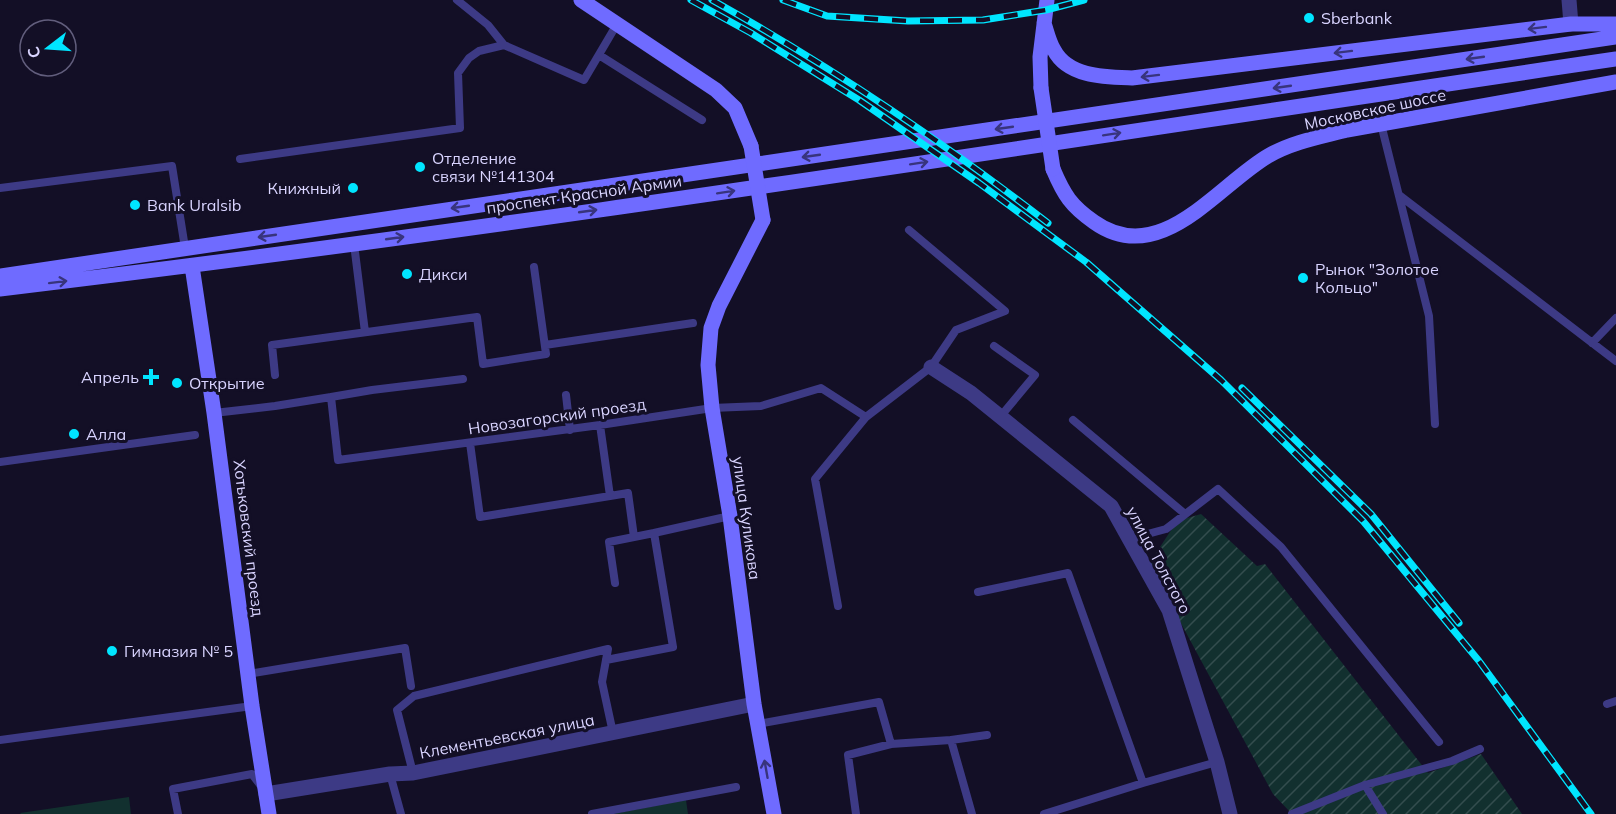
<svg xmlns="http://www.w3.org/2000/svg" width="1616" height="814" font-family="Mulish,sans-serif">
<defs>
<pattern id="garden-furrows" width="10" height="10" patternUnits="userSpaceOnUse" patternTransform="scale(1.5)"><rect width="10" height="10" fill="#12302f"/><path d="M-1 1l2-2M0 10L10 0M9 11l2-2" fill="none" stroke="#344d4e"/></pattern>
</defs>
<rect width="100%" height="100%" fill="#130f26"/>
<!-- park -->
<path fill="#12302f" d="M129 797 131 814H21L20 813Z
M686 800 688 814H612Z"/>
<!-- garden -->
<path fill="url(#garden-furrows)" d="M1201 514 1257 566 1265 564 1428 773 1481 754 1522 814H1292L1273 794 1149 564 1177 521Z"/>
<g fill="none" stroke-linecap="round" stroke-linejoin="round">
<!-- service -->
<path stroke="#3d3a85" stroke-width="8" d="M457 0 488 25 504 45
M599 55 702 120
M1381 124 1429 316 1435 424
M240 159 460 128 458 73 469 58 479 51 504 45 584 80 617 24
M0 188 172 166 185 248
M1399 195 1616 361
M354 244 365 332
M1592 343 1616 318
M545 345 693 323
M994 346 1035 375 1000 417
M275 375 272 345 477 317 483 364 546 354 534 267
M566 395 570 430
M331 397 372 390 463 379
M214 413 275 406 331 397 338 460 600 425 712 408 761 406 821 388 866 417 931 367 956 330 1005 311 909 230
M1073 420 1185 514
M470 443 480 517 610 496 600 425
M0 462 195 435
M610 496 628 493 634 537 654 533
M1129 539 1166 529 1218 489 1281 547 1439 742
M615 583 609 542 634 537
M978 592 1068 573 1143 783 1217 762
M838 606 815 479 866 417
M606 660 673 647 654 533 730 516
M248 674 405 648 411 686
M1607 704 1616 701
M758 724 879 702 891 744 848 755 856 814
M0 740 252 706
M951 740 987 735
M891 744 951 740 972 814
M413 773 397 710 414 696 608 649 602 682 613 733
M390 774 401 814
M1365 785 1383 814
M178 814 173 789 252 774 261 786
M592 814 736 787
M1044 814 1143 783
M1292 814 1365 785 1452 761 1480 749"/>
<!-- minor -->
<path stroke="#3d3a85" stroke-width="15" d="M1569 0 1571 24
M931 367 971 393 1111 506 1169 610 1217 762 1230 814
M266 794 390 774 413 773 754 704"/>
<!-- secondary -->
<path stroke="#6f6bff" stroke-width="15" d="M581 0 716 90 735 108 751 146
M1044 23C1047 32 1049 42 1054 50 1068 77 1105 77 1132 78L1571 24H1616
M1041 88 1040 57 1047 0
M1053 169C1064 195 1071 206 1094 222 1160 269 1217 186 1268 156 1292 142 1320 137 1347 130L1616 82
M763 220 719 306 711 328 708 365 712 408 730 516 754 704 774 814
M192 266 214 413 252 706 269 814
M0 276 1616 37
M0 289C540 225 1078 138 1616 59"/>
<defs>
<path id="rail" d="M691 0 751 33 859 100 979 183 1086 262 1221 380 1363 521 1479 661 1591 814
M712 0C830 66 942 141 1048 223
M783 0 827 16 908 21 983 20 1046 10 1084 0
M1242 388 1371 514 1459 623"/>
</defs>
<!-- rail casing -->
<use href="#rail" stroke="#00e5ff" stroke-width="7"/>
<!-- rail -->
<use href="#rail" stroke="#130f26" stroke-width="4.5" stroke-dasharray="14" stroke-linecap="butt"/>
<!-- secondary-bridge -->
<path stroke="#6f6bff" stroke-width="15" d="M1041 88 1053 169
M751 146 763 220"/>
</g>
<!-- one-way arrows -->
<defs><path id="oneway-shaft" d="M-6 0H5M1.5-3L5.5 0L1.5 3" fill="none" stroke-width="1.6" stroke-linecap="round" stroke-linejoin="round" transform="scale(1.5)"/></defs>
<g stroke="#38347d">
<use href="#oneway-shaft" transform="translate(1537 28) rotate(173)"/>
<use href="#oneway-shaft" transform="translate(1343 52) rotate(173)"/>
<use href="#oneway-shaft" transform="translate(1475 58) rotate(172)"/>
<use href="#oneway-shaft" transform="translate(1150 76) rotate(173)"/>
<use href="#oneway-shaft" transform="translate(1282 87) rotate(172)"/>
<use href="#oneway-shaft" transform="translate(1004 128) rotate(172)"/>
<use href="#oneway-shaft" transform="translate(1112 134) rotate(-9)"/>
<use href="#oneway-shaft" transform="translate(811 156) rotate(172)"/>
<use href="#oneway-shaft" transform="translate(919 163) rotate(-9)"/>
<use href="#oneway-shaft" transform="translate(726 192) rotate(-9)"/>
<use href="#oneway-shaft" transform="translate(460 207) rotate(172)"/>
<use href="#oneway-shaft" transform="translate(588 211) rotate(-8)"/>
<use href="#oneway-shaft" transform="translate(267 236) rotate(172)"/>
<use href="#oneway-shaft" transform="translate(395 238) rotate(-8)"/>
<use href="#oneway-shaft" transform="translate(58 282) rotate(-7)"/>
<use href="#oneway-shaft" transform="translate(766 769) rotate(-100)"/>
</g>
<!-- markers -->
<g fill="#00e5ff" stroke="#130f26" stroke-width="2">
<circle cx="1309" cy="18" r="6"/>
<circle cx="420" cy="167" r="6"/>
<circle cx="353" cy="188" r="6"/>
<circle cx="135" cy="205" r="6"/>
<circle cx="407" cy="274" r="6"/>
<circle cx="1303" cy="278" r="6"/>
<path d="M148 368h6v6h6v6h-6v6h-6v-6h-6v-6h6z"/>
<circle cx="177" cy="383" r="6"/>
<circle cx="74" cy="434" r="6"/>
<circle cx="112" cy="651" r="6"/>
</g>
<g text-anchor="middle" stroke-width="6" stroke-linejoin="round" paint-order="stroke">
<!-- poi labels -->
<g font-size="16" fill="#d9d4ff" stroke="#130f26" text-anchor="start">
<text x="1321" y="24">Sberbank</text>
<text x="432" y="164">Отделение<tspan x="432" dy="18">связи №141304</tspan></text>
<text x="341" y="194" text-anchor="end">Книжный</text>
<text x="147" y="211">Bank Uralsib</text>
<text x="1315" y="275">Рынок "Золотое<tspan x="1315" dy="18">Кольцо"</tspan></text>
<text x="419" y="280">Дикси</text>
<text x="139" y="383" text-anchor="end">Апрель</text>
<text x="189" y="389">Открытие</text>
<text x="86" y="440">Алла</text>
<text x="124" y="657">Гимназия № 5</text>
</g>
<!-- street labels -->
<g font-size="16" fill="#d9d4ff" stroke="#130f26">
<text transform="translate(1375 109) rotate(-12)" y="6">Московское шоссе</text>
<text transform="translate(584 194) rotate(-8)" y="6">проспект Красной Армии</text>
<text transform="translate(557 416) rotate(-8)" y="6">Новозагорский проезд</text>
<text transform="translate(747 518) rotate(82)" y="6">улица Куликова</text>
<text transform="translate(249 538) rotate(83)" y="6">Хотьковский проезд</text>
<text transform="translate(1159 560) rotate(62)" y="6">улица Толстого</text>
<text transform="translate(507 736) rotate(-11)" y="6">Клементьевская улица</text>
</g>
</g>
<!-- north arrow -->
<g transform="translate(48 48) rotate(253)"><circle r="28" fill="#130f26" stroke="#625e7d" stroke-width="1.5"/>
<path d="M0-4.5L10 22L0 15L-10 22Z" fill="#00e5ff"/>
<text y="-9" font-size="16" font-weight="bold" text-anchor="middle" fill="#d9d4ff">С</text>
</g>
</svg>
